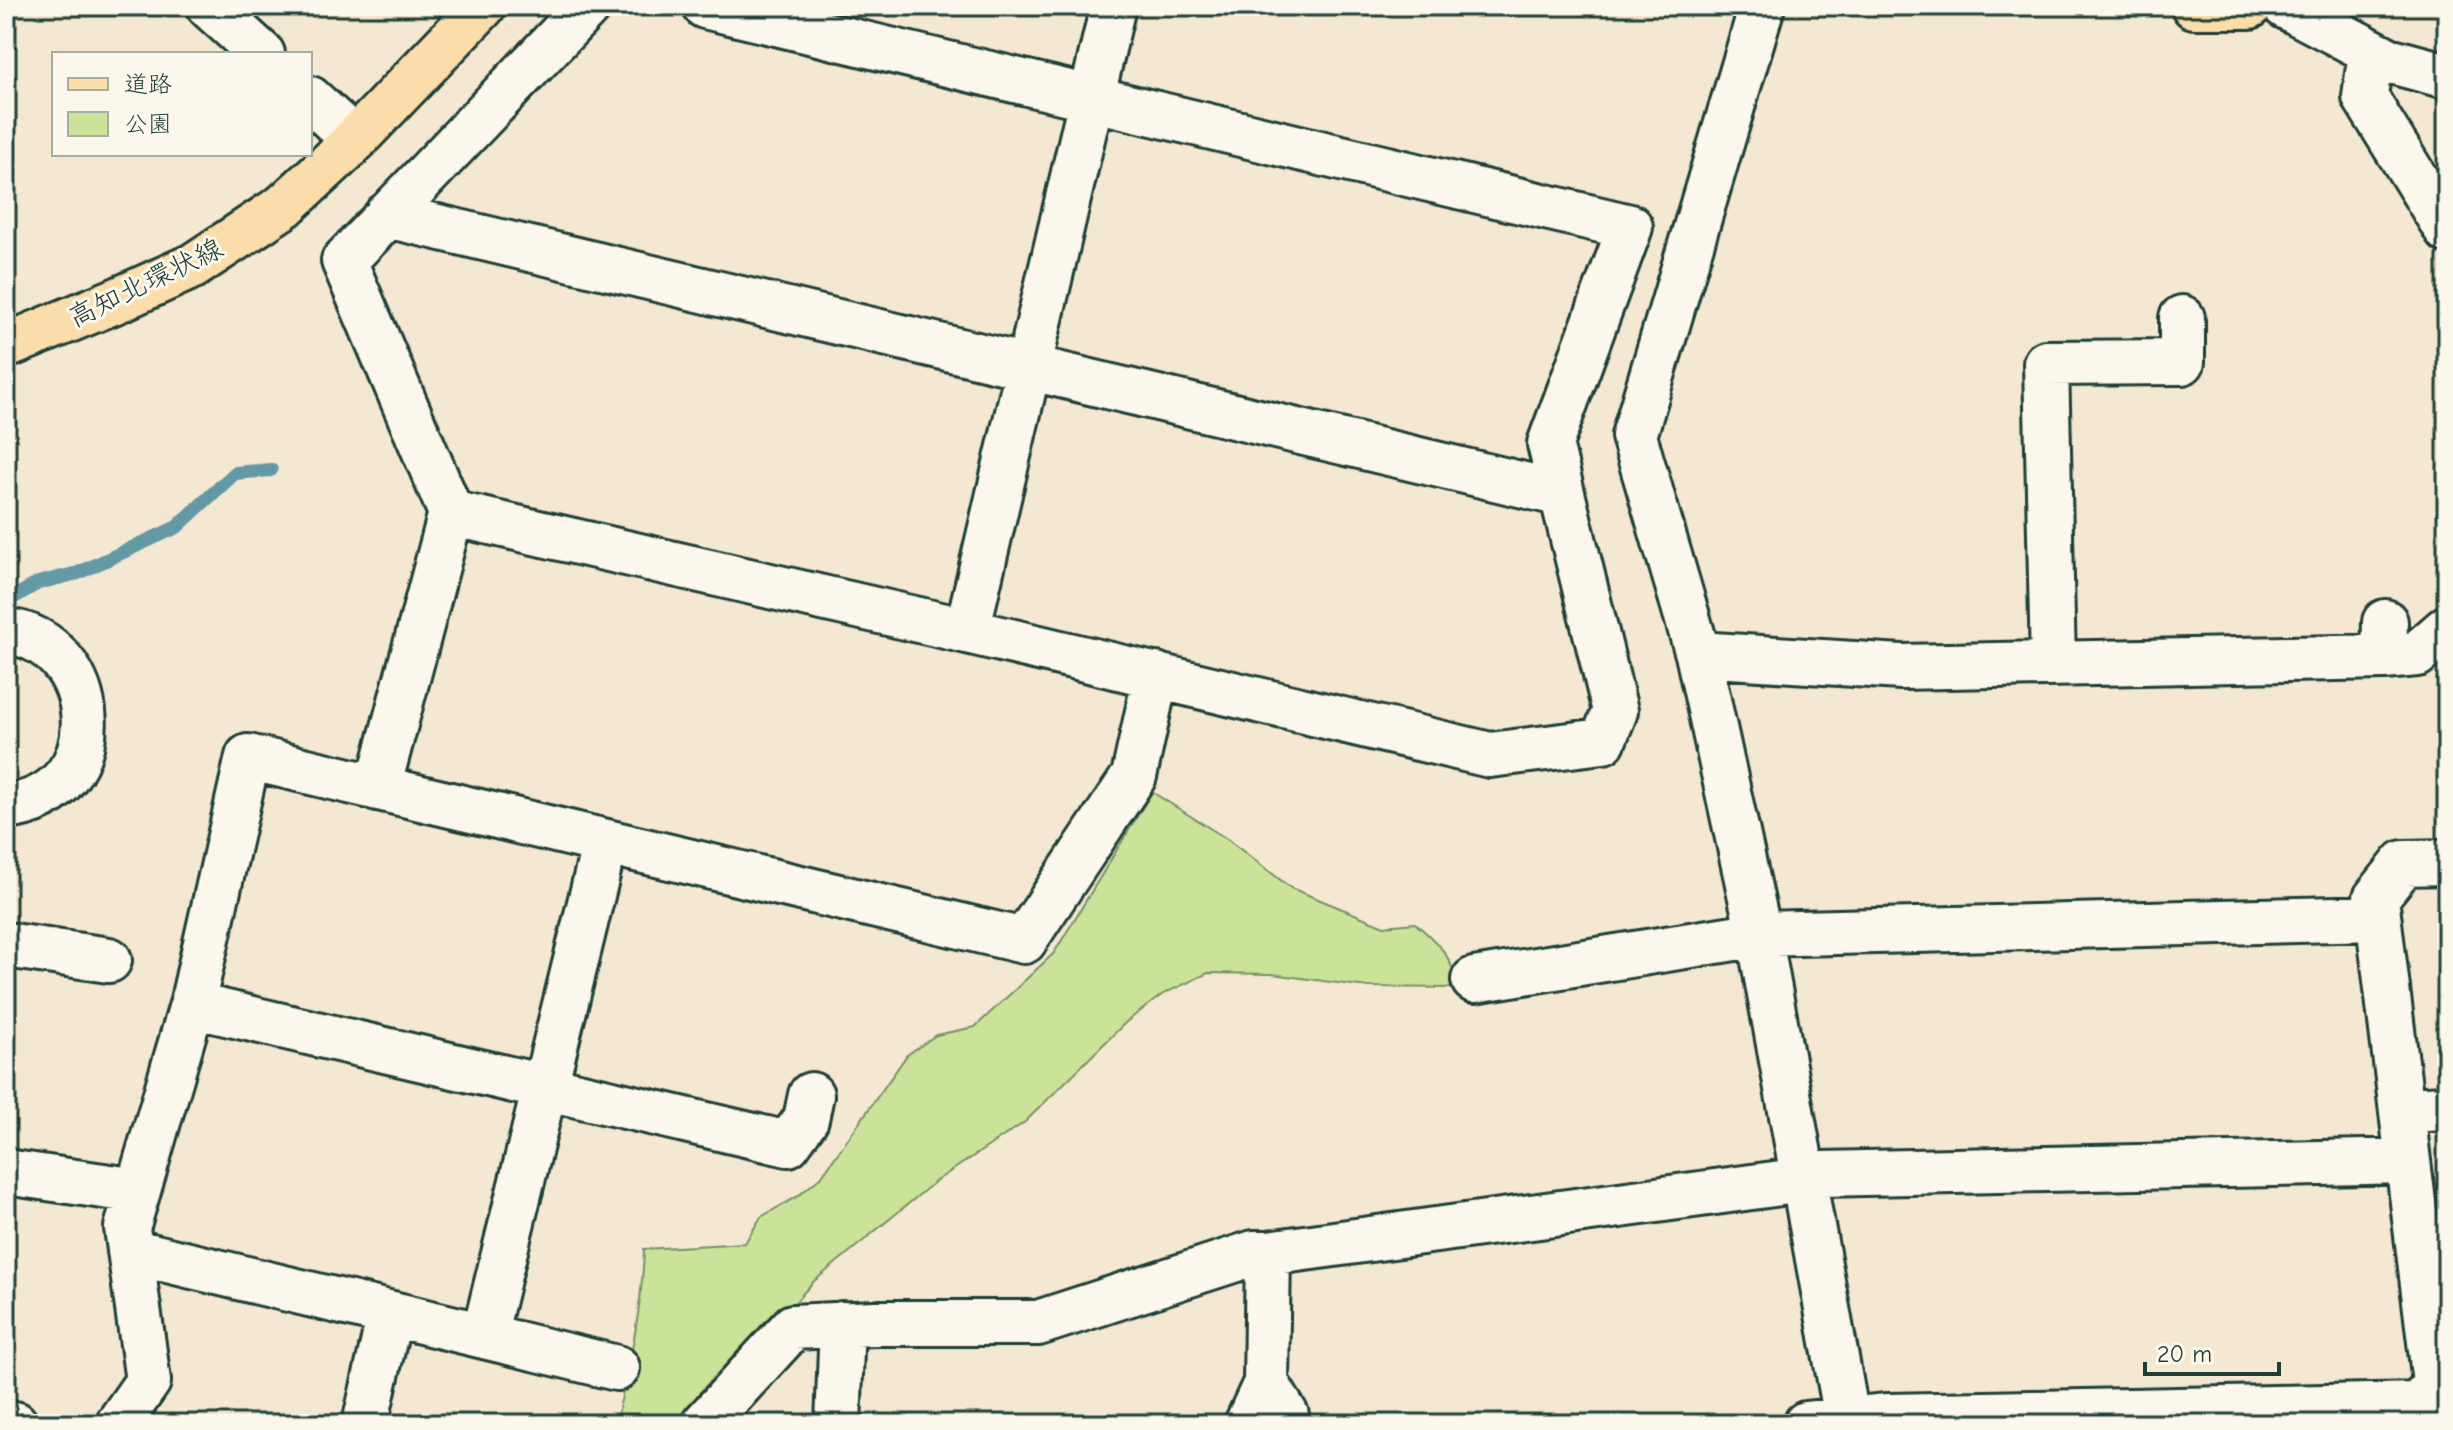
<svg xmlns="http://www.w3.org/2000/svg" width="2453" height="1430" font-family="'Comic Neue','Klee One',sans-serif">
<rect width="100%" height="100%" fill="#f4e8d3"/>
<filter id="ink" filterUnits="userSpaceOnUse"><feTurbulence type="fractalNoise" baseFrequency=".0125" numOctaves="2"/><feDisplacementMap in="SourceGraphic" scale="16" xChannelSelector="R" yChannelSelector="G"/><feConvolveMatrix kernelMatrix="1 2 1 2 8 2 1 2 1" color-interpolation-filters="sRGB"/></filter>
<g filter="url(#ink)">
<!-- green -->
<path fill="#cbe399" stroke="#759066" stroke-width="2" d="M1152 792 1227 839 1291 888 1384 926 1415 923C1436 942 1456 957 1455 988L1367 987 1272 974 1208 973 1163 994 1126 1022 1025 1122 936 1181 813 1282 689 1424H615C630 1367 642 1308 644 1249L745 1243 761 1217 798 1196 821 1177 907 1055 936 1035 975 1027 1054 953Z"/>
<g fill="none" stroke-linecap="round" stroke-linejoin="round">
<!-- stream -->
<path stroke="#6399a5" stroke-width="14" d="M6 597 16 596 38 583 78 573 177 527 235 473 271 470"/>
<defs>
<path id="minor" d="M209 6 262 54
M1762 6 1634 436 1698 654 1759 934 1848 1424
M2285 6 2388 60 2447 76
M2371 51 2365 97 2447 230
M310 99 355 140
M387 215 1562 494
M451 513 967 631 1490 755 1603 741 1615 711 1550 444 1630 227 705 6
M6 631C101 641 118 795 6 807
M967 631 1113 6
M1698 654 1901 667 2384 657 2385 622
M2384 657 2417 654 2447 628
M2053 664 2046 363 2182 362V318
M378 788 451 513 344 261 588 6
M6 945 109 960
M1474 980 1759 934 2378 918
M192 1005 788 1144 806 1119 811 1095
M2402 1110 2447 1108
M6 1172 138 1191
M130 1251 617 1368
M484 1336 605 842
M1266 1383 1286 1415 1287 1424
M2435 1383 2376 898 2404 863 2447 862
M6 1423 15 1424
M118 1424 148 1381 127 1228 192 1005 248 757 1024 941 1134 776 1156 675
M365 1424 390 1314
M704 1424 793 1327 875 1323H1038L1254 1253H1268
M838 1424 842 1324
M1247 1424 1266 1383 1268 1253 1781 1183 1822 1174 2408 1161
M1806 1424 1888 1416 2420 1405 2447 1366"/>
<path id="primary" d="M2194 6H2250
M6 346 120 299 193 266 284 206 347 148 483 6"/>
</defs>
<!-- minor casing -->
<use href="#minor" stroke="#1f3d34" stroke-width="50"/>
<!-- primary casing -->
<use href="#primary" stroke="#1f3d34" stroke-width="50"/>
<!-- minor -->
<use href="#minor" stroke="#fbf7ec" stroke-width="44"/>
<!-- primary -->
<use href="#primary" stroke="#faddab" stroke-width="44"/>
</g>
</g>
<g text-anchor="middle" stroke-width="6" stroke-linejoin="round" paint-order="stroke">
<!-- street labels -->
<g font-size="28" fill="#1f3d34" stroke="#fbf7ec">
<text transform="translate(145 282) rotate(-26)" y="10">高知北環状線</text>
</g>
</g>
<!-- margin -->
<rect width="2453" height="1430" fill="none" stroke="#fbf7ec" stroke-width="32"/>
<rect x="16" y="16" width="2421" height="1398" fill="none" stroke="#1f3d34" stroke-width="3" filter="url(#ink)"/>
<!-- legend -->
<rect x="52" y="52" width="260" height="104" fill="#fbf7ec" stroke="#a3ada2" stroke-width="2"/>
<rect x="68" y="78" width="40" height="12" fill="#faddab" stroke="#a3ada2" stroke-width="2"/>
<text x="124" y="92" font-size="24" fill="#1f3d34">道路</text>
<rect x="68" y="112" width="40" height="24" fill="#cbe399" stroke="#a3ada2" stroke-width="2"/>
<text x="124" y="132" font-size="24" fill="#1f3d34">公園</text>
<!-- scale -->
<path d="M2145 1362v12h134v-12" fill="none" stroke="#1f3d34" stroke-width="4"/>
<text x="2157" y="1362" font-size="24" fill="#1f3d34" stroke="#fbf7ec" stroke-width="6" paint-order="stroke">20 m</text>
</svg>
